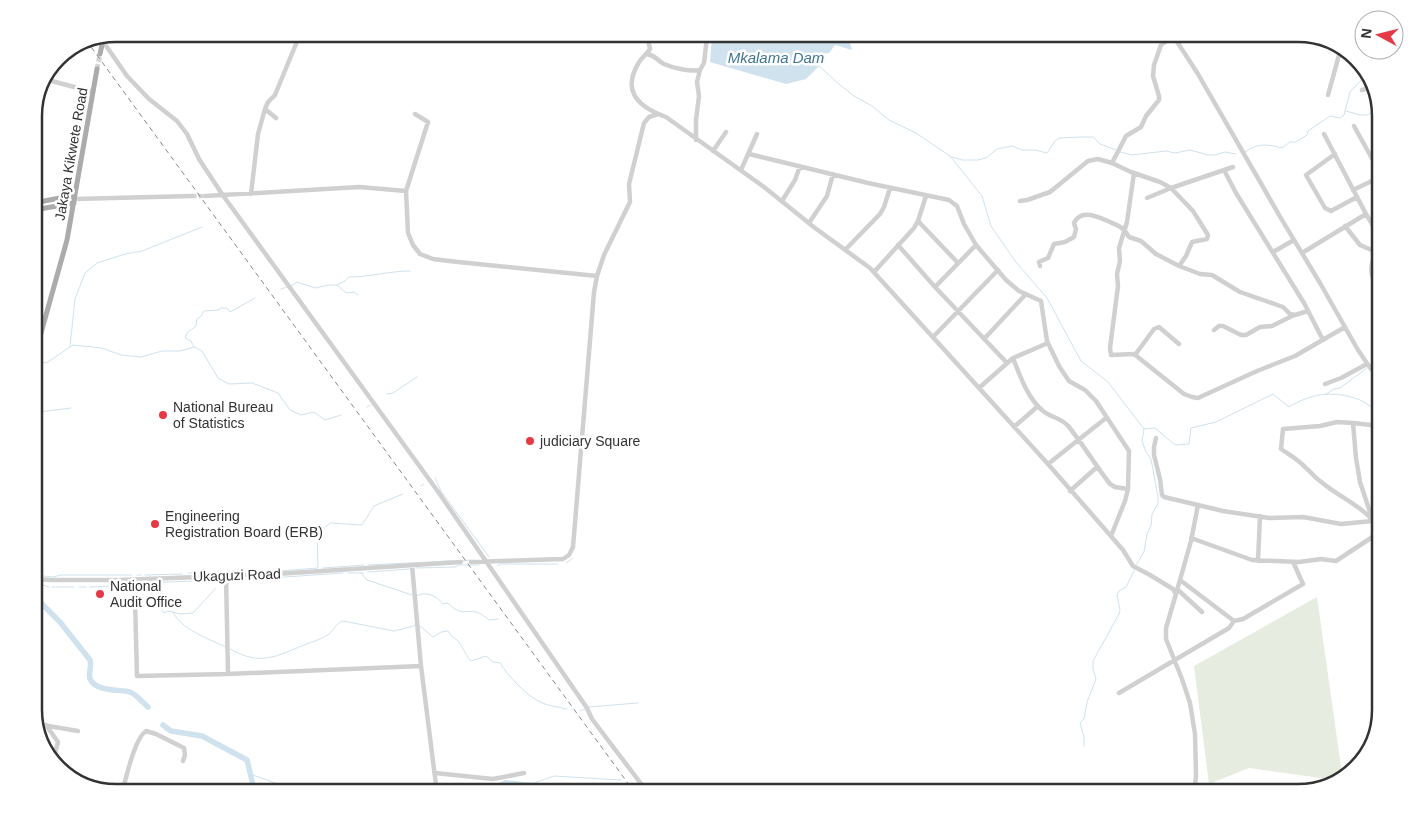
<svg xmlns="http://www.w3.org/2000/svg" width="1414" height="827" font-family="Helvetica,sans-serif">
<rect width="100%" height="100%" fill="#fff"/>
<!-- green -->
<path fill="#e6ecdf" d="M1317 597 1342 774 1335 780 1249 768 1209 784 1194 666Z"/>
<!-- water -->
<path fill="#cfe2ee" d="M868 36 864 41 849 39 852 50 835 45 829 53 807 56 799 63 819 66 806 79 786 84 710 62 712 37Z
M505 780 534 783 523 793H500L499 783Z"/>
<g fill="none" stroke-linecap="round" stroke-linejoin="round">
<!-- stream -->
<path stroke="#cfe2ee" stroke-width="1" d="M819 66 840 85 854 96 872 106 889 120 916 133 950 156 982 196 991 226 1015 261 1047 298 1081 361 1108 382 1144 429 1155 428 1175 445 1189 444 1191 428 1216 422 1273 394 1289 407C1312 393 1334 390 1360 400 1367 403 1373 409 1380 412
M1346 111 1360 115H1367L1375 111 1380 114
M1120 152 1132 155 1166 151 1175 153 1190 150 1208 155H1215L1225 152 1236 154
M1245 152C1257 143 1268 144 1282 148L1290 142H1296L1307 135 1308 131 1330 116 1340 118 1344 115 1350 92 1367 74
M952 157 962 160H978L986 158 997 149 1012 146 1022 150H1035L1047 153 1055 141 1059 138 1081 137H1093L1100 144 1116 150
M337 285 345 281 349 277C370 277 389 271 410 271
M291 286 297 282 315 288 329 285H337L346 293 354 292 358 295
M281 289 287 287
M70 347 75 299 85 273 97 263 125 254 142 251 202 227
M194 347 191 341 185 338 187 333 196 326 197 319 201 316 204 311 219 310 220 308H227L230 312 255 298
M35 365 48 362 73 345 102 348 121 355 141 357 162 351H180L194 347 202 351 218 378 229 384 252 383 278 393 290 410 301 415 314 412 325 420 341 415
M1371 365 1380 352
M387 394 393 393 417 377
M1326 394 1334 389 1340 388 1367 368
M367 407 371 405
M34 420 36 419 39 412 71 408
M435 478 441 491 489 557
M421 486 424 484
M321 531 330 523 362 525 374 506 403 494
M462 561 470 560
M566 563 573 558
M368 565 450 561
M1136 565 1144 552 1147 534 1151 526 1152 514 1158 504V497L1151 459 1146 452 1142 441 1144 429
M497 566 501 564H558
M323 568 364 565
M416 568 456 567 458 565H479
M279 571 318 568 317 534
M228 572 274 571
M360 572 367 580 412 595
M368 572 410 569
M188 573 223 572
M348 573H364
M34 575 53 577 61 575H132
M137 575H141
M145 575 182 574
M271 578 343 573
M228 580 267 578
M34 582 49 587
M140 583 223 580
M137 584 148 585 155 601 164 613 168 611 173 612C182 630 209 639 226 647
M137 585V601
M122 586H131V593
M52 587H74
M79 587H86
M90 587 118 586
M132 596V609
M416 596C426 591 436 595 443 604L448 603C463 618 465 608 479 613 482 614 486 618 489 620L498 619
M173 612 180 614 193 613 216 588
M420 626 433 637 441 632 448 631C451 636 453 637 457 640 462 644 465 655 471 661L486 656 493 662 500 663C509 677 525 694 540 702 548 706 559 707 567 709
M230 649C260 666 275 657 304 645 312 642 322 639 329 634 335 629 335 624 343 621L394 631 417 625
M589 707 638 703
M580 711 585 709
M1084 746V737L1080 723 1084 719 1087 702 1096 679 1093 669V661L1119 614 1120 610 1117 595 1119 591 1126 587 1135 569
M250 774 301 792 334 784 349 793
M534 783 554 776 621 780
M486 793H497L499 791"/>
<!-- river -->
<path stroke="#cfe2ee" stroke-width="5.5" d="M34 596 60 622 90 660C92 667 88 674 90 679 96 692 119 689 130 692 136 694 143 703 148 707
M163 725 171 731 202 736 247 760 255 793"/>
<!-- minor-tunnel -->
<path stroke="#d6d6d6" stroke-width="4.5" stroke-dasharray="4.5 2" stroke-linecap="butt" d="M192 196H205"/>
<!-- major-tunnel -->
<path stroke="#d6d6d6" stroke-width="5" stroke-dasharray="5 2.5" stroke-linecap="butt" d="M97 69 100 54"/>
<!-- minor -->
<path stroke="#d0d0d0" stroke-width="4.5" d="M1172 34 1198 74 1282 220 1320 283 1358 350 1371 369 1380 375
M645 37 648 39 650 49C646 55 641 58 638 64 621 93 641 108 666 117L764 187 815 228 870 268 1048 464 1123 550 1133 566 1150 575 1173 589 1176 594 1166 628V639L1182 679 1190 703 1195 734 1196 776 1194 793
M102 40 127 76 149 99 177 121 187 134 199 159 222 194 439 493 587 708 592 719 648 793
M647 54C657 56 656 60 664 64 673 68 690 72 700 70L704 63 707 37
M48 80 93 92
M1362 90 1372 87
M1328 95 1339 55 1348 54
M265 109 268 102 275 95 298 39
M1354 126 1380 173
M34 134 37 104
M1324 134 1366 214 1380 237
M696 140V120L699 96 697 82 700 70
M713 151 726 132
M749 154 868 183 949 200 957 206 964 224 976 245 1006 280 1019 291 1041 301 1047 341 1059 366 1069 381 1085 390 1096 401 1129 451 1128 489 1125 501 1111 536
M1335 154 1306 175 1325 208 1331 211 1357 197
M1112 163 1126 136 1141 127 1146 116 1159 100V96L1153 76 1154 65 1161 45 1173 36
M741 170 757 134
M1224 170 1236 193 1304 303 1323 340
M1134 173 1127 222 1119 248 1120 261 1117 274 1118 286 1110 348 1111 355 1134 354 1184 394 1192 397 1198 398 1257 371 1295 356 1345 327
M1353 190 1380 177
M406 191 408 233 413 245 420 254 433 259 458 262 597 276
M251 194 258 134 265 109 276 118
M205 196 359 187 406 191 428 122 415 114
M1147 198 1171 188 1233 167
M74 199 192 196
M782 201 795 180 800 166
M1020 201 1027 200 1050 192 1088 161 1098 159 1112 163 1131 172 1160 182 1171 188 1193 211 1208 235 1207 239 1192 242 1186 256 1179 266
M918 221 958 263
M809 223 827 196 833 174
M1345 226 1360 245 1376 252
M1380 241C1371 265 1366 269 1380 293
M898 245 935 287 1007 363
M845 250 880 214 884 207 890 188
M1273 252 1294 240
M1302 253 1366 214
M1040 266 1039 262 1048 258 1054 244 1065 242 1074 237 1076 229 1074 223C1081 208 1098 217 1110 222 1114 224 1121 226 1124 230 1125 230 1128 236 1129 237L1141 241 1156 254 1179 266 1200 274 1212 275 1240 292 1283 307 1290 314 1295 315 1308 311
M874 272 914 228 918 221 926 196
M935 287 976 245
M1214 330 1219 326H1223L1241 335H1246L1260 327 1272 326 1294 315
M933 337 998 270
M984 339 1026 294
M1135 355 1154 329 1159 327 1179 344
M1013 358C1020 376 1028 399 1043 411 1052 418 1062 418 1069 427 1084 446 1096 466 1110 484L1115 487 1128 489
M1325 384 1341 378 1367 364
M979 388 1013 358 1048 343
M1353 423 1380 426
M1014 427 1038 406
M1156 438 1154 447V455L1160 479 1162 495 1164 497 1223 511 1269 518 1303 517 1341 524 1373 521 1360 482 1356 458 1353 423 1337 422 1320 426 1283 429 1281 449C1290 455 1299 460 1306 468 1311 472 1314 477 1320 481 1340 498 1365 507 1380 529
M1048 464 1106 418
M1070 491 1097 467
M1191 538 1252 560 1299 562 1321 559 1336 561 1380 532
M1258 561 1260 516
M471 562 563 559 569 555 573 547 594 292 597 276 604 255 630 202 629 184 644 123 649 117 658 114
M412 565 421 666 437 793
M226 576 228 674 421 666
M34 579 51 580H120L276 574 461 562
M1180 580 1234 621
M1177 589 1202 612
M1176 594 1191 541 1198 505
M135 601 137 676 228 674
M1119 693 1229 628 1234 621 1243 619 1303 584 1294 564 1297 562
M37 724 78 731
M46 725 58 742 53 761
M435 773 493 779 524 773
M122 793C126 779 134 739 146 731L156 734 184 748 185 755 183 761"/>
<!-- major -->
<path stroke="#ababab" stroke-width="5" d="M100 54 103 40
M34 203 75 195
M34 210 74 203
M34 358 67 240 97 69"/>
<!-- rail -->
<path stroke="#888" stroke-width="1" stroke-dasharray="5 4" stroke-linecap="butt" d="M86 40 635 793"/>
</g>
<!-- markers -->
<g fill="#e63946" stroke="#fff" stroke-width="2">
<circle cx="163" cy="415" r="5"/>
<circle cx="530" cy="441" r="5"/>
<circle cx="155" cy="524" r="5"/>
<circle cx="100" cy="594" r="5"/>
</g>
<g text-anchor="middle" stroke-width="5" stroke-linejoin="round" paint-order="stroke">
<!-- street labels -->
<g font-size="14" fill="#333" stroke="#fff">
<text transform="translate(71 154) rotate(-80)" y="5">Jakaya Kikwete Road</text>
<text transform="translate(237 575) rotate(-2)" y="5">Ukaguzi Road</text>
</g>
<!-- poi labels -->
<g font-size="14" fill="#333" stroke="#fff" text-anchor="start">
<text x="173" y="412">National Bureau<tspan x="173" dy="16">of Statistics</tspan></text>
<text x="540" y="446">judiciary Square</text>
<text x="165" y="521">Engineering<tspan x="165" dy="16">Registration Board (ERB)</tspan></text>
<text x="110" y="591">National<tspan x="110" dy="16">Audit Office</tspan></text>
</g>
<!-- water labels -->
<g font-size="15" font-style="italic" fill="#3f7597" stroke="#fff">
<text x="776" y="63">Mkalama Dam</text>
</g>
</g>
<!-- crop -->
<path d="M0 0H1414V827H0ZM116 42H1298A74 74 0 0 1 1372 116V710A74 74 0 0 1 1298 784H116A74 74 0 0 1 42 710V116A74 74 0 0 1 116 42Z" fill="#fff" fill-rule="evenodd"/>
<path fill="none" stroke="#333" stroke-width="2.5" d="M116 42H1298A74 74 0 0 1 1372 116V710A74 74 0 0 1 1298 784H116A74 74 0 0 1 42 710V116A74 74 0 0 1 116 42Z"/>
<!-- north arrow -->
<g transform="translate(1379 35) rotate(277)"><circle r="24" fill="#ffffff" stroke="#adadad"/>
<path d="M0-4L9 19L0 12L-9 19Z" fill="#e63946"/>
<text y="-8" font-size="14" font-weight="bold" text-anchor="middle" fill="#333333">N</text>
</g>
</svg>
